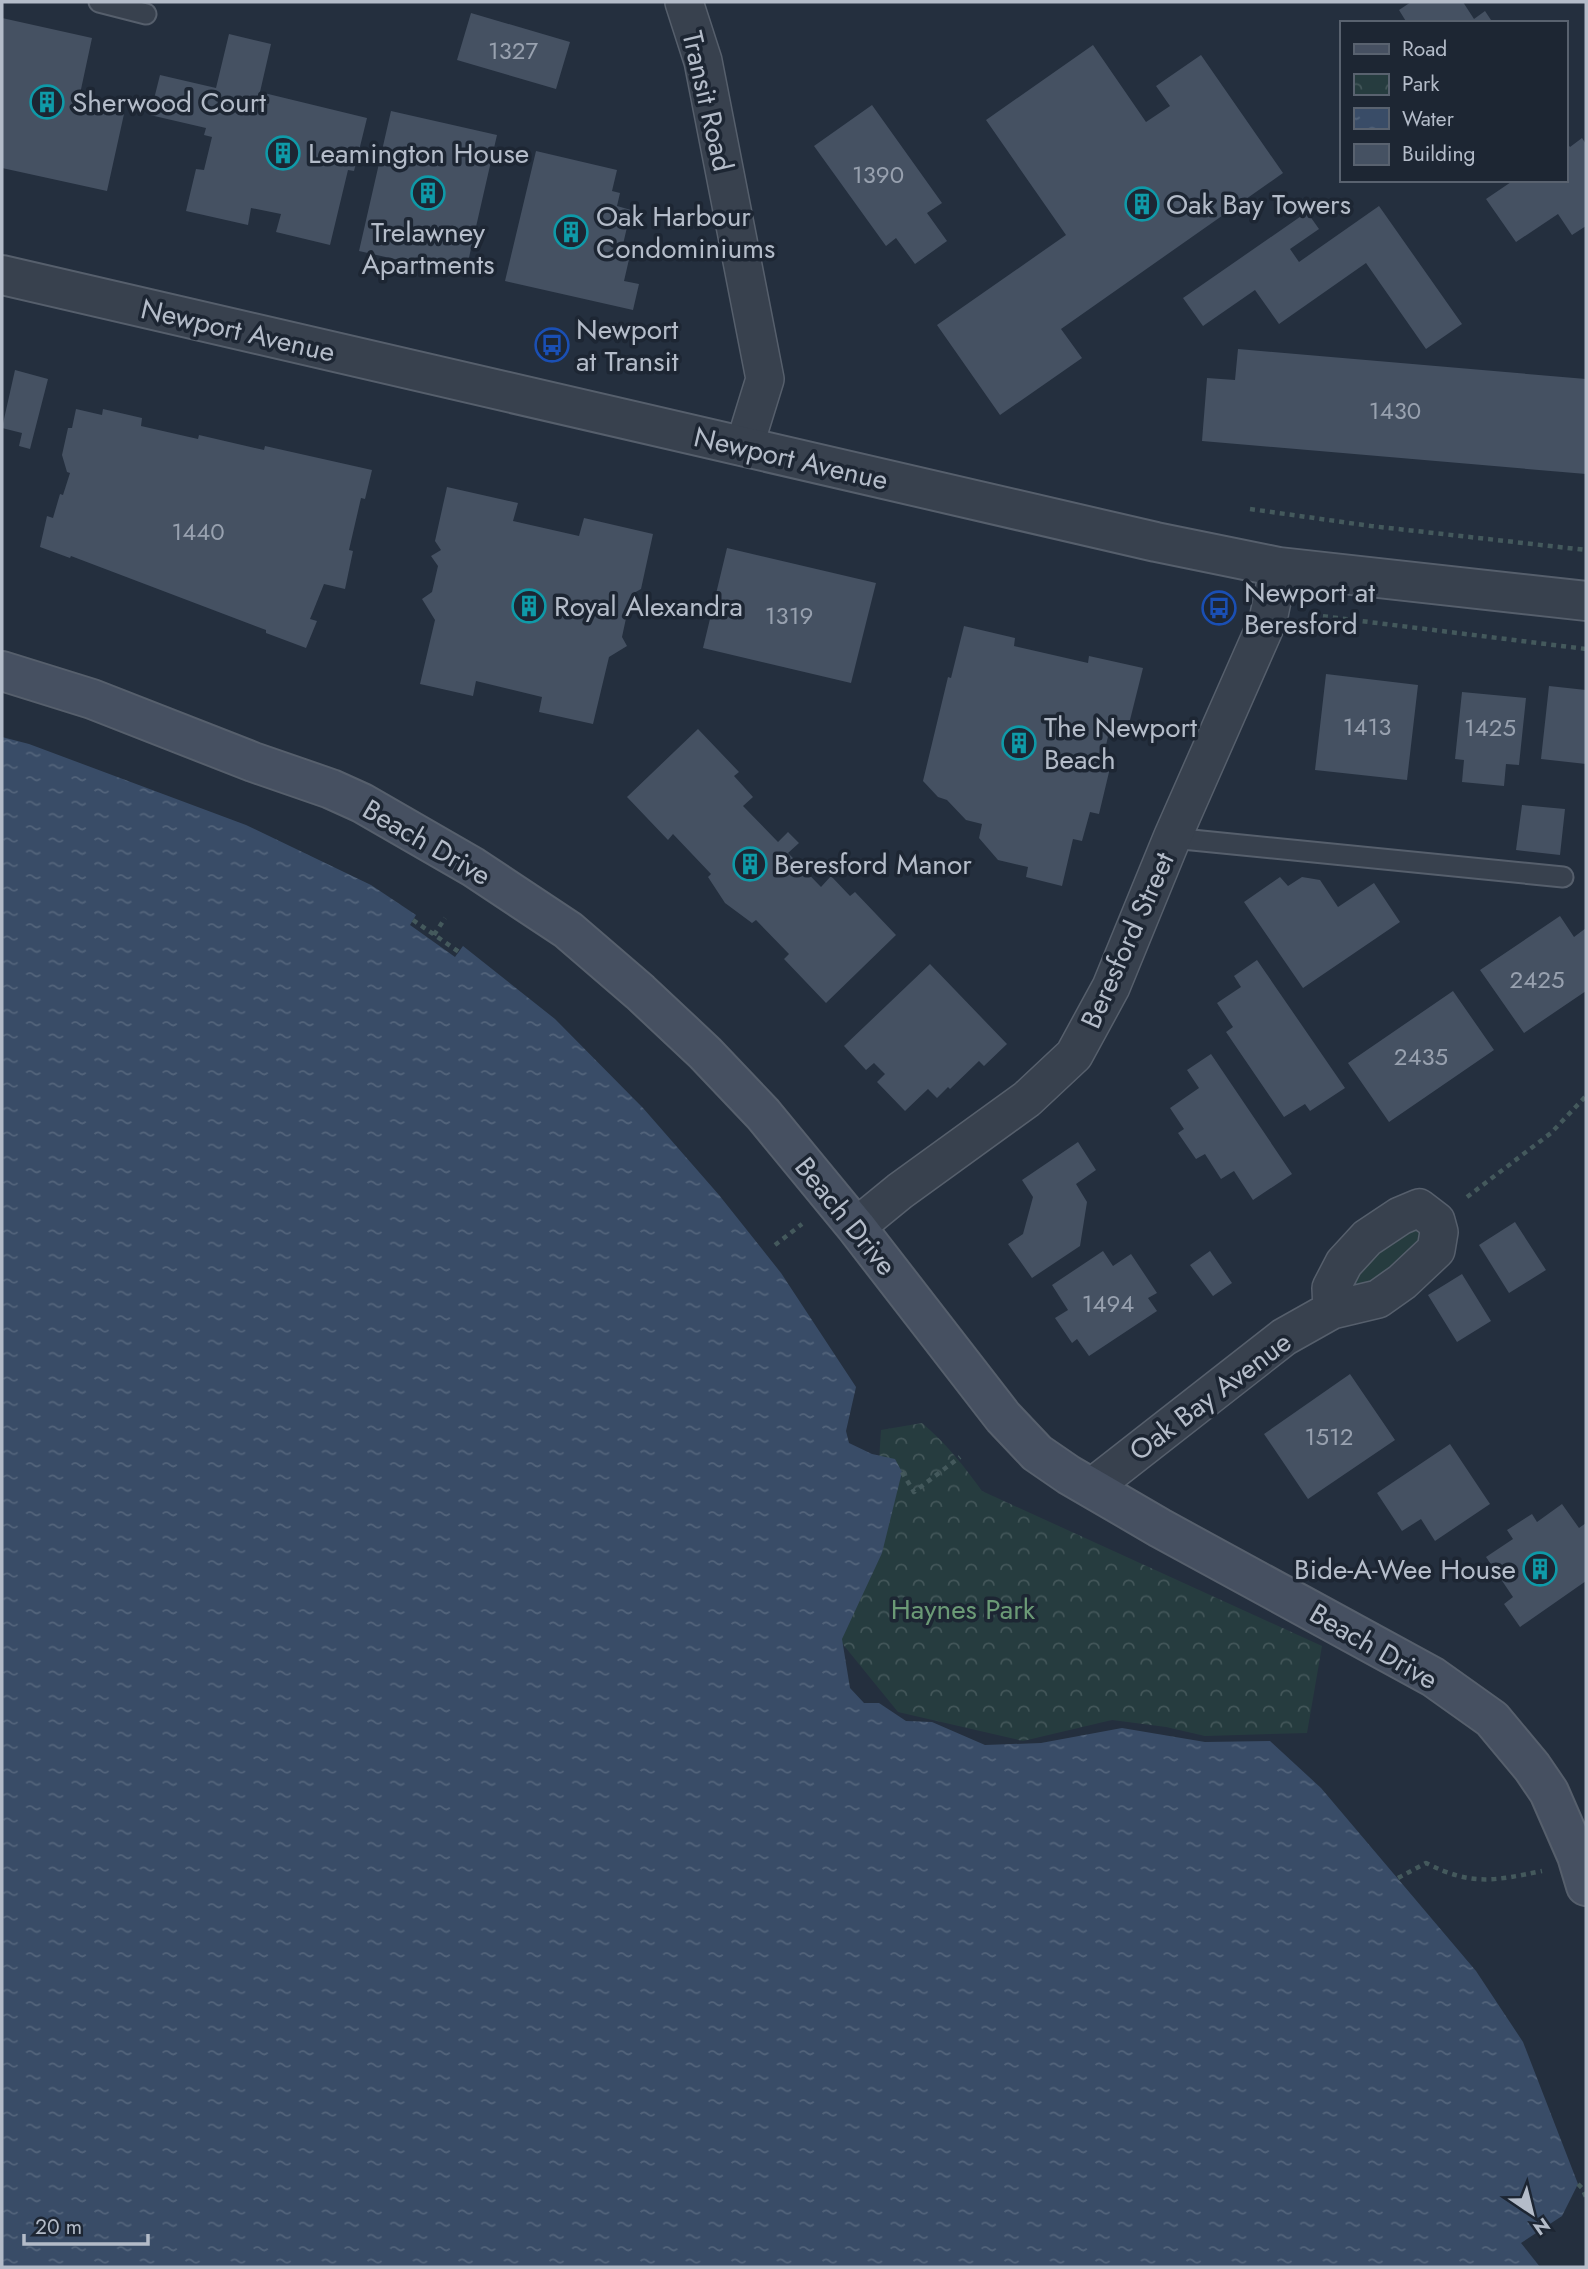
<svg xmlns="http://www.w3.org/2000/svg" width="1588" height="2269" font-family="Jost,sans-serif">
<defs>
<pattern id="grass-tufts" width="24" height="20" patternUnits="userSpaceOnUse" patternTransform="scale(1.75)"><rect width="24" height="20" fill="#263c3f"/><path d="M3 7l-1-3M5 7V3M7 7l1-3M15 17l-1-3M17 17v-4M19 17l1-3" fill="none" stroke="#435659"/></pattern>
<pattern id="park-crowns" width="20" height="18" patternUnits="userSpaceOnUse" patternTransform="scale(1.75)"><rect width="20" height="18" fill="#263c3f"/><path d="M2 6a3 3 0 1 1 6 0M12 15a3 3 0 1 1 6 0" fill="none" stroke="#435659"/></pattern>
<pattern id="water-ripples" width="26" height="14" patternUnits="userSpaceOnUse" patternTransform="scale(1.75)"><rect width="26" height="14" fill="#394c67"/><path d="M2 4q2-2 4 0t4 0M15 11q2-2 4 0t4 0" fill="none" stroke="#53647b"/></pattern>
</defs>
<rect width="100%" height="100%" fill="#242f3e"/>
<!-- grass -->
<path fill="url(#grass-tufts)" d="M1415 1221 1426 1235 1416 1257 1360 1290 1352 1276 1365 1258Z"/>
<!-- park -->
<path fill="url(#park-crowns)" d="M922 1423C946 1443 964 1466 982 1491L1322 1646 1307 1733 1205 1736 1166 1727 1112 1720 1023 1741 898 1712 828 1626 878 1476 881 1430Z"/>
<!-- water -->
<path fill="url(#water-ripples)" d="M2 737 29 744 246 825 371 885 416 915 410 925 455 957 463 946 555 1019 643 1108 719 1195 781 1273 856 1387 846 1431 849 1443 872 1454 895 1459 902 1472 882 1553 842 1639 850 1688 864 1703H879L906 1721 932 1722 985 1745 1041 1743 1122 1728 1205 1742 1270 1741 1321 1788 1476 1971 1523 2042 1578 2184 1562 2216 1521 2243 1540 2267H2Z"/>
<!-- building -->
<path fill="#455162" d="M1411 2H1463L1474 19 1485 11 1493 23H1407L1399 10Z
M471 13 570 42 556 89 457 60Z
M2 18 92 38 80 94 93 97 91 107 124 114 107 191 2 168Z
M229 34 271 44 260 92 367 118 354 171 348 170 330 245 276 232 281 214 251 208 248 225 186 211 196 169 204 170 212 137 204 135 206 128 150 115 160 75 216 88Z
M1093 45 1146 122 1170 106 1156 86 1201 55 1283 173 1061 329 1082 358 1000 415 937 325 1066 235 986 120Z
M872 105 942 203 927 213 947 241 915 264 896 238 886 246 814 146Z
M391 111 497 135 465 275 359 251Z
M1582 138 1586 144V226L1572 235 1558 214 1516 242 1486 199 1514 180H1565V140L1570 147Z
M536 151 617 170 612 191 620 193 617 206 631 210 621 253 630 255 624 281 639 284 633 310 505 281Z
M1379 206 1462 324 1426 349 1366 263 1279 324 1255 290 1203 326 1183 298 1307 212 1319 229 1290 249 1299 262Z
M1238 349 1586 379V474L1202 441 1207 378 1235 380Z
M15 370 48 379 30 449 19 446 22 433 2 428Z
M76 409 102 415 103 409 142 418 141 426 198 439 199 435 264 450 265 446 372 470 365 499 361 498 349 550 353 551 345 589 324 584 310 619 317 621 306 648 266 633V630L71 556 70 558 40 547 47 516 53 518 60 494 63 495 70 473 67 472 62 455 68 428H72Z
M447 487 518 503 513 521 579 536 584 518 653 534 641 589 632 594 637 603 628 609 622 637 627 646 609 657 593 724 539 712 542 697 476 681 473 696 420 684 435 620 422 599 432 592 438 566 431 556 441 550 435 541Z
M727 548 876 583 851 683 703 648Z
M964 626 1015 638 1014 646 1088 663 1089 656 1143 668 1130 720H1112L1101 766 1110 768 1099 814 1090 812 1082 841 1073 839 1062 886 1026 877 1028 867 998 860 979 838 982 824 966 820 947 800 938 797 923 781 948 677 951 678Z
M1326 674 1418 685 1407 780 1315 770Z
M1549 686 1586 690V764L1541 759Z
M1462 692 1526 698 1519 765 1506 764 1504 786 1462 782 1464 760 1455 759Z
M698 729 739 772 734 776 753 797 743 806 778 842 788 832 799 843 788 853 821 887 831 876 850 896 855 892 896 935 826 1003 784 959 789 954 756 920 752 923 725 903 708 877 711 874 673 834 668 840 627 797Z
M1522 805 1565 809 1560 855 1516 850Z
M1280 877 1288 886 1302 877 1320 880 1338 907 1374 883 1400 922 1303 988 1244 902Z
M1560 916 1574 937 1586 928V991L1524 1033 1480 970Z
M1257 960 1345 1088 1310 1111 1305 1104 1284 1117 1226 1032 1233 1027 1217 1003 1241 987 1234 976Z
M930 964 1007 1044 984 1066 979 1061 950 1089 948 1087 937 1098 928 1089 905 1111 877 1082 885 1074 874 1063 866 1070 844 1046Z
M1453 991 1494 1050 1389 1122 1348 1063Z
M1211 1054 1292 1174 1253 1200 1234 1171 1221 1179 1205 1154 1196 1159 1178 1133 1184 1129 1170 1108 1199 1088 1187 1070Z
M1078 1142 1096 1170 1076 1184 1087 1202 1080 1246 1032 1278 1008 1244 1023 1234 1033 1197 1022 1180Z
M1515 1222 1546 1270 1509 1293 1479 1245Z
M1103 1251 1113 1266 1131 1254 1157 1293 1148 1298 1157 1311 1089 1356 1077 1339 1072 1343 1055 1318 1068 1310 1052 1285Z
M1210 1251 1232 1283 1213 1296 1190 1265Z
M1462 1274 1491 1321 1457 1342 1428 1295Z
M1350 1374 1395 1440 1308 1499 1264 1434Z
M1450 1444 1490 1504 1435 1541 1421 1519 1402 1531 1377 1493Z
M1562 1504 1579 1528 1586 1523V1581L1520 1627 1504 1604 1513 1597 1486 1557 1513 1539 1507 1530 1532 1514 1537 1522Z"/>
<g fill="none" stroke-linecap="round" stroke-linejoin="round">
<defs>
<path id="service" d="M99 2 146 14
M1172 838 1563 877"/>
<path id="minor" d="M684 2 703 61 765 379 744 447
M856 1227 900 1191 1027 1099 1074 1055 1111 987 1172 838 1268 620 1279 567
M1091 1488 1284 1337 1332 1310 1378 1299 1402 1282 1436 1250 1439 1232 1436 1221 1419 1208 1400 1216 1367 1238 1344 1263 1331 1288 1332 1310"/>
<path id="tertiary" d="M2 275 1156 542 1279 567 1586 601"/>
<path id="secondary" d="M2 671 92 699 253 762 331 789 362 803 473 867 568 930 640 992 705 1053 763 1114 856 1227 1003 1417 1037 1453 1069 1475 1160 1528 1433 1677 1492 1719 1532 1767 1549 1792 1577 1856 1586 1886"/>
</defs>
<!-- service casing -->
<use href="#service" stroke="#565f6c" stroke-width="23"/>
<!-- minor casing -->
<use href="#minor" stroke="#565f6c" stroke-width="40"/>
<!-- tertiary casing -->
<use href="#tertiary" stroke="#565f6c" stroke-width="42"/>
<!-- secondary casing -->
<use href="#secondary" stroke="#565f6c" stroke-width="42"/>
<!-- path -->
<path stroke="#44595c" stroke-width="4.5" stroke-dasharray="5 5" stroke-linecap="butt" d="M1250 509 1371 526 1586 550
M1313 615 1586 649
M413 920 459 952
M434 935 445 918
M1467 1197 1551 1133 1586 1096
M775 1245 802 1224
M902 1472 914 1492 960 1457
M1398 1878 1426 1863C1472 1886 1493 1881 1542 1871
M1578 2184 1582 2188 1586 2197"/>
<!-- service -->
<use href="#service" stroke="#38414e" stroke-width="19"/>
<!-- minor -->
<use href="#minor" stroke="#38414e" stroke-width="37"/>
<!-- tertiary -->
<use href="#tertiary" stroke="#38414e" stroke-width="38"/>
<!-- secondary -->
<use href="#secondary" stroke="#465061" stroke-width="38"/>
</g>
<!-- icons -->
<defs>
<symbol id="building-ring" viewBox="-11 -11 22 22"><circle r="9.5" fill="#1d2633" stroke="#0f9aa8" stroke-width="1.5"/><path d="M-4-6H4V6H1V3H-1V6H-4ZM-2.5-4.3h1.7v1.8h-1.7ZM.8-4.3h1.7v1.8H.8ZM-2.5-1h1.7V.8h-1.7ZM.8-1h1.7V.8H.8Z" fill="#0f9aa8"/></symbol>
<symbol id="bus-ring" viewBox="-11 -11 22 22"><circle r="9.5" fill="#1d2633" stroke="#1a4fb4" stroke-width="1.5"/><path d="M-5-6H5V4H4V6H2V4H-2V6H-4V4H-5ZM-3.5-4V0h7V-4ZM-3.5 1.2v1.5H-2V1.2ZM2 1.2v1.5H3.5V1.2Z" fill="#1a4fb4"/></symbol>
</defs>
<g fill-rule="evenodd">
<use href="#building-ring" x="28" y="83" width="38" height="38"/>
<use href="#building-ring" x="264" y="134" width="38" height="38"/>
<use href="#building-ring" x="409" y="174" width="38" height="38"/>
<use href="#building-ring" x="1123" y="185" width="38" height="38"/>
<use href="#building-ring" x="552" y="213" width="38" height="38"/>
<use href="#bus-ring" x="533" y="326" width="38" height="38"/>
<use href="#building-ring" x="510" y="587" width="38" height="38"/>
<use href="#bus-ring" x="1200" y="589" width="38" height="38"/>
<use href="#building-ring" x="1000" y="724" width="38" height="38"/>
<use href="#building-ring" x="731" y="845" width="38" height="38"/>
<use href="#building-ring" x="1521" y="1550" width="38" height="38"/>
</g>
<g text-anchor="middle" stroke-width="7" stroke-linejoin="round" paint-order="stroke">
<!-- number labels -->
<g font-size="24" fill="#98a1af">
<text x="513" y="59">1327</text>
<text x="878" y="183">1390</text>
<text x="1395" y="419">1430</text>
<text x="198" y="540">1440</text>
<text x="789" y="624">1319</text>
<text x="1367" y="735">1413</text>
<text x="1490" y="736">1425</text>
<text x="1537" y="988">2425</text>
<text x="1421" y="1065">2435</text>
<text x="1108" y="1312">1494</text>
<text x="1329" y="1445">1512</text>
</g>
<!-- street labels -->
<g font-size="28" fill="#b4bcc9" stroke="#1d2633">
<text transform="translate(708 101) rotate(77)" y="10">Transit Road</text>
<text transform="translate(238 330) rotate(13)" y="10">Newport Avenue</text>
<text transform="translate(791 458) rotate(13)" y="10">Newport Avenue</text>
<text transform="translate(427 842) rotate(30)" y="10">Beach Drive</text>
<text transform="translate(1127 940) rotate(-66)" y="10">Beresford Street</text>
<text transform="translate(846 1216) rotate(51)" y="10">Beach Drive</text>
<text transform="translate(1210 1396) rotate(-37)" y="10">Oak Bay Avenue</text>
<text transform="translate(1374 1646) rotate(30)" y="10">Beach Drive</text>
</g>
<!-- poi labels -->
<g font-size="28" fill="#b4bcc9" stroke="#1d2633" text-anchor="start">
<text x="72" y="112">Sherwood Court</text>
<text x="308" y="163">Leamington House</text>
<text x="1166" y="214">Oak Bay Towers</text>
<text x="596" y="226">Oak Harbour<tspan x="596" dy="32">Condominiums</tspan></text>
<text x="428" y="242" text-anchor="middle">Trelawney<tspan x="428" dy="32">Apartments</tspan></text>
<text x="576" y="339">Newport<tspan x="576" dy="32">at Transit</tspan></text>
<text x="1244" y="602">Newport at<tspan x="1244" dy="32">Beresford</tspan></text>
<text x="554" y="616">Royal Alexandra</text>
<text x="1044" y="737">The Newport<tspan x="1044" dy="32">Beach</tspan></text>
<text x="774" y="874">Beresford Manor</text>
<text x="1516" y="1579" text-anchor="end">Bide-A-Wee House</text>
</g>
<!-- park labels -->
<g font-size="28" fill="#6b9a76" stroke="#1d2633">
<text x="963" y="1619">Haynes Park</text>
</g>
</g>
<!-- border -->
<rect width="1588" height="2269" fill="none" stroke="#b4bcc9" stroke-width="7"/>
<!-- legend -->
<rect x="1340" y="21" width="228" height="161" fill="#1d2633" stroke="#59626f" stroke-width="2"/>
<rect x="1354" y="44" width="35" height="10" fill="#465061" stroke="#59626f" stroke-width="2"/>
<text x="1402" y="56" font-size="21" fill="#b4bcc9">Road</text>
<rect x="1354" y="74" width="35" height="21" fill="url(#park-crowns)" stroke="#59626f" stroke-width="2"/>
<text x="1402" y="91" font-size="21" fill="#b4bcc9">Park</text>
<rect x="1354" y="108" width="35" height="21" fill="url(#water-ripples)" stroke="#59626f" stroke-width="2"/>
<text x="1402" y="126" font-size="21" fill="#b4bcc9">Water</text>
<rect x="1354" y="144" width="35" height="21" fill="#455162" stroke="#59626f" stroke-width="2"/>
<text x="1402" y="161" font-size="21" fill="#b4bcc9">Building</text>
<!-- north arrow -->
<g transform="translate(1532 2213) rotate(145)" stroke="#1d2633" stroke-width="5" paint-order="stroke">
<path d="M0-5L12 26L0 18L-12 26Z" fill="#b4bcc9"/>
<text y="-10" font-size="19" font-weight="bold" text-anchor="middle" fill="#b4bcc9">N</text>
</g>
<!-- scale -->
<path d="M24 2234v10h124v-10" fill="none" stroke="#b4bcc9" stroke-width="3.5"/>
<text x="35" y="2234" font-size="21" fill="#b4bcc9" stroke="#1d2633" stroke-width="5" paint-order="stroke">20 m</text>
</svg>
